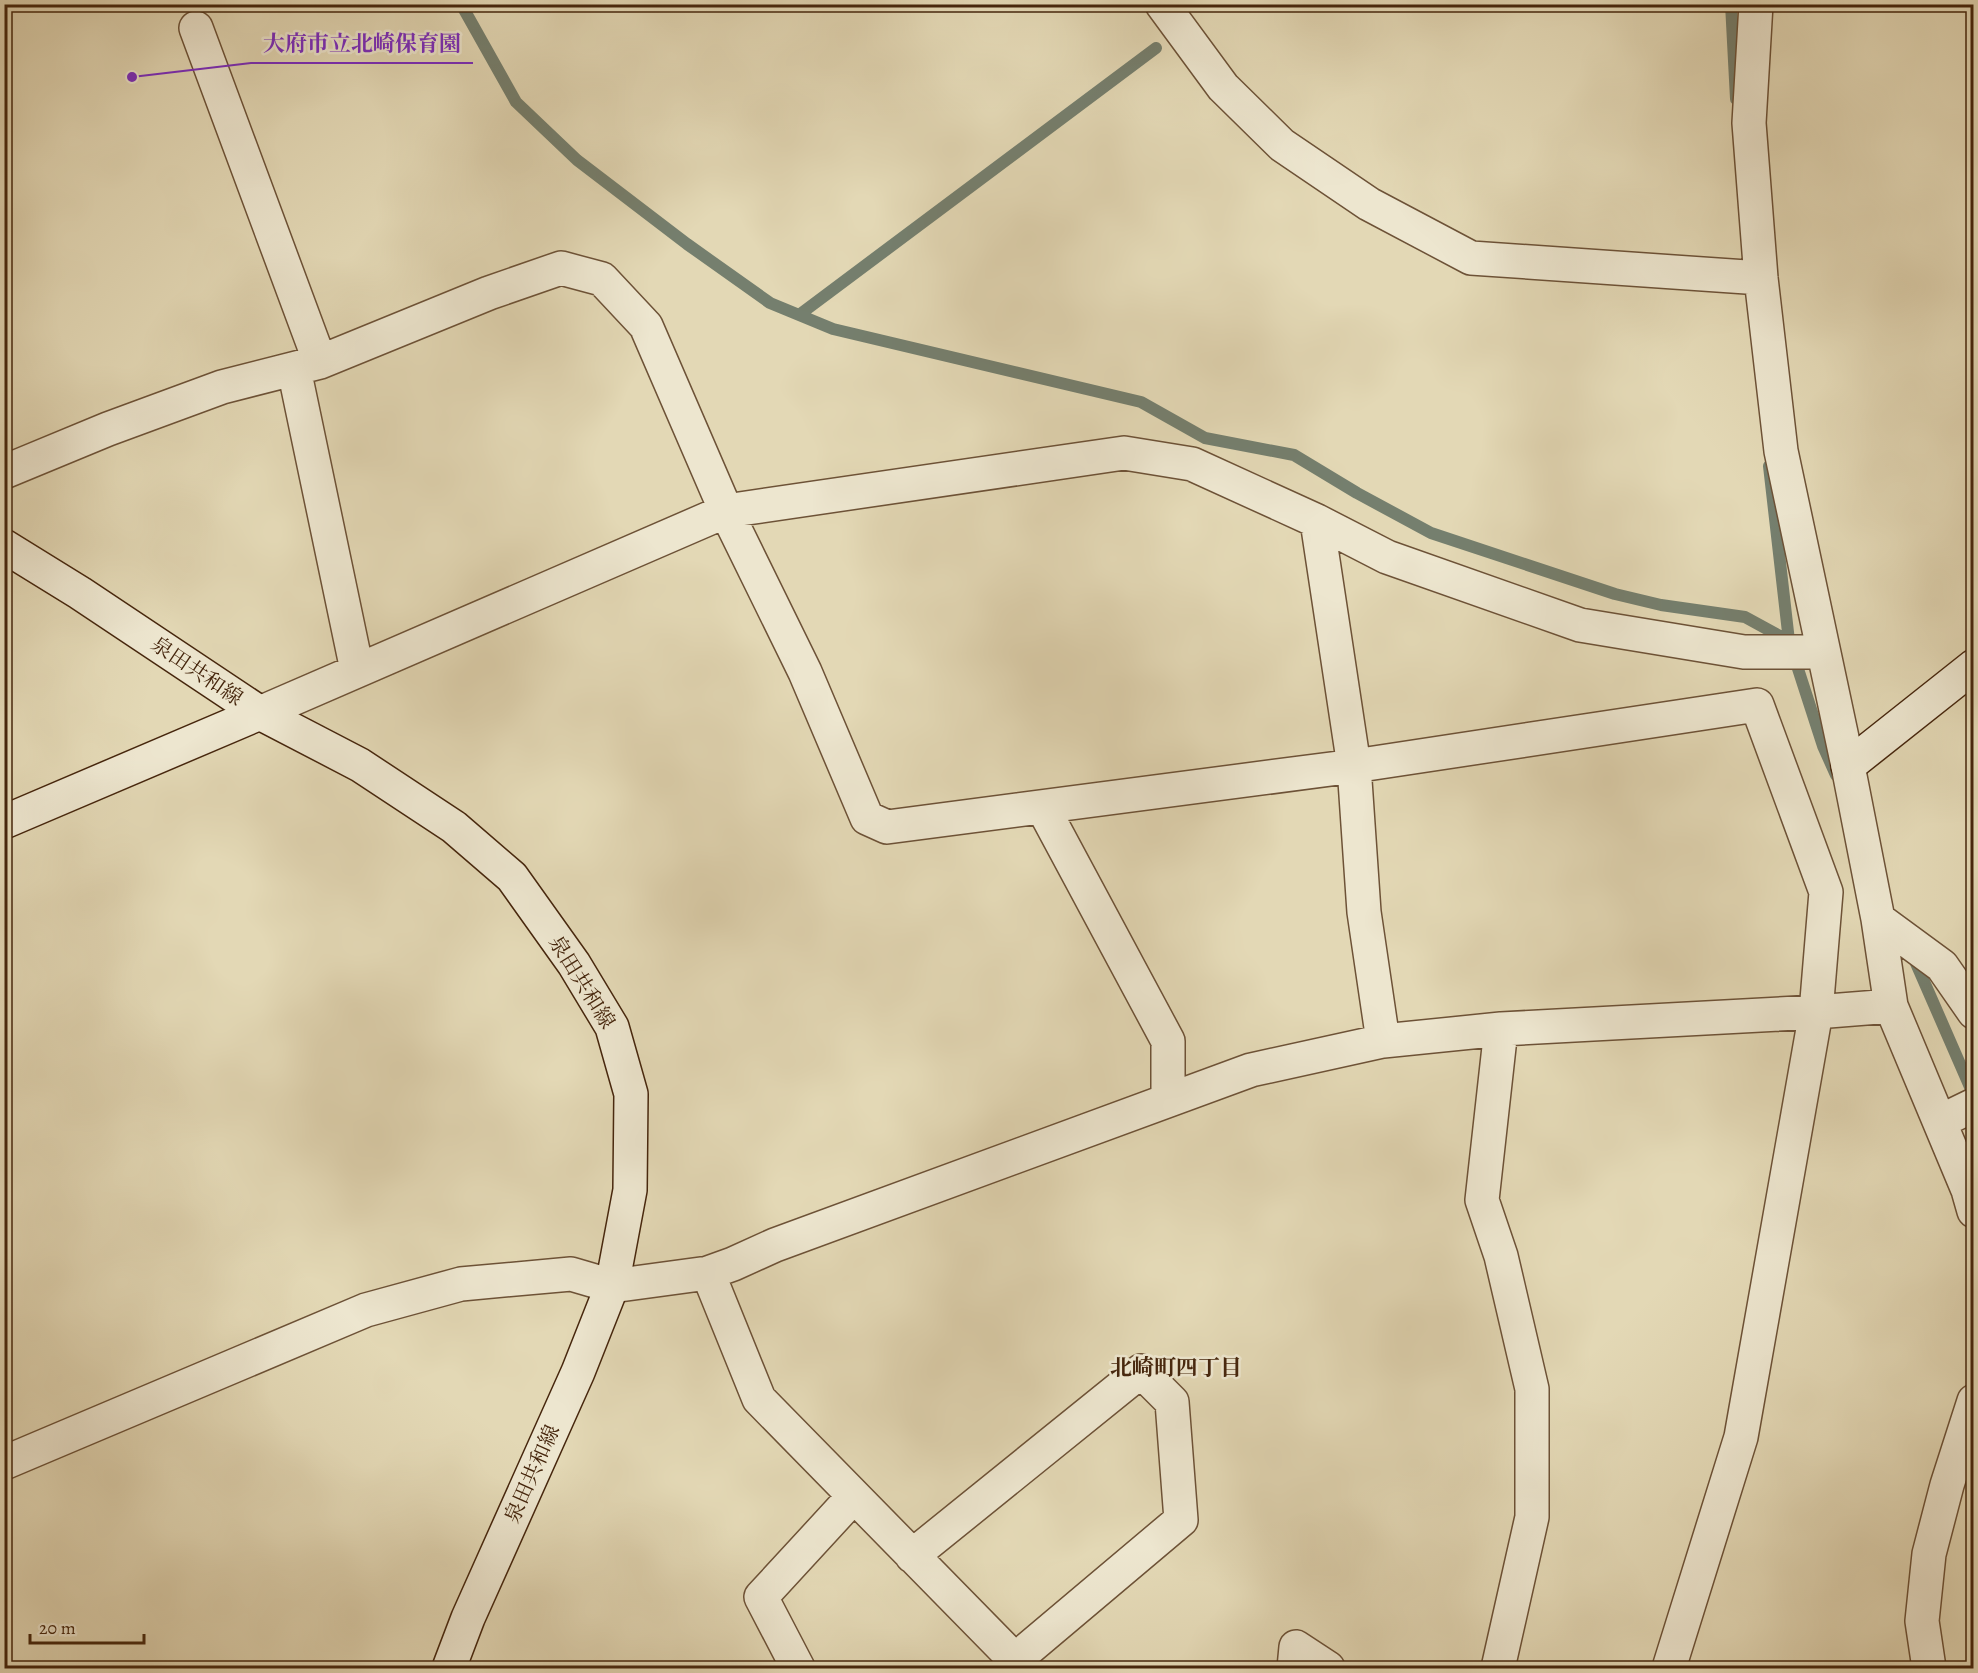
<svg xmlns="http://www.w3.org/2000/svg" width="1978" height="1673" font-family="Alegreya,'Noto Serif JP',serif">
<rect width="100%" height="100%" fill="#e3d8b5"/>
<filter id="stains"><feTurbulence type="fractalNoise" baseFrequency=".00333" numOctaves="4"/><feColorMatrix values="0 0 0 0 .2 0 0 0 0 .09 0 0 0 0 .02 0 0 0 .5 -.17"/></filter>
<radialGradient id="worn" r=".72"><stop offset=".6" stop-color="#630" stop-opacity="0"/><stop offset="1" stop-color="#630" stop-opacity=".3"/></radialGradient>
<g fill="none" stroke-linecap="round" stroke-linejoin="round">
<!-- stream -->
<path stroke="#757f6e" stroke-width="12" d="M461 4 516 102 577 160 687 244 770 303 833 329 1141 402 1205 438 1294 455 1357 493 1431 533 1615 594 1661 605 1745 617 1789 641
M1731 4 1736 99
M799 315 1156 48
M1769 466 1789 641 1823 746 1836 775
M1912 954 1974 1096"/>
<defs>
<path id="street" d="M1162 4 1223 87 1282 145 1369 204 1471 258 1761 278
M1756 4 1749 123 1761 278 1781 451 1848 766 1878 919 1891 1006 1968 1190 1974 1211
M196 28 320 362
M294 369 357 670
M4 472 108 429 222 387 320 362 489 293 561 268 602 279 646 326 726 511 805 672 867 818 887 827 1354 766 1757 705 1826 892 1816 1012 1741 1437 1669 1668
M1317 521 1354 766 1364 912 1383 1041
M260 713 726 511 1124 453 1192 464 1317 521 1387 557 1580 625 1744 652H1822
M1043 808 1168 1041V1099
M1878 919 1942 966 1974 1012
M1941 1121 1974 1105
M708 1273 759 1399 1015 1660V1668
M4 1463 366 1310 461 1284 571 1274 612 1286 708 1273 733 1264 775 1245 1251 1070 1383 1041 1501 1029 1816 1012 1891 1006
M912 1556 1141 1371 1172 1402 1181 1520 1015 1660
M798 1668 761 1597 854 1496
M1294 1668 1296 1647 1328 1668
M1498 1668 1532 1517V1389L1501 1256 1482 1200 1501 1029
M1929 1668 1922 1621 1929 1554 1947 1485 1974 1401"/>
<path id="secondary" d="M4 546 80 593 260 713 360 765 454 827 512 877 574 964 612 1027 631 1094 630 1190 612 1286 578 1372 468 1618 449 1668
M1848 766 1974 666
M4 822 260 713"/>
</defs>
<!-- street casing -->
<use href="#street" stroke="#6d5237" stroke-width="36"/>
<!-- secondary casing -->
<use href="#secondary" stroke="#46260d" stroke-width="36"/>
<!-- street -->
<use href="#street" stroke="#ede6cf" stroke-width="33"/>
<!-- secondary -->
<use href="#secondary" stroke="#ede6cf" stroke-width="33"/>
</g>
<g text-anchor="middle" stroke-width="5" stroke-linejoin="round" paint-order="stroke">
<!-- street labels -->
<g font-size="21" fill="#46260d" stroke="#ede6cf">
<text transform="translate(197 671) rotate(34)" y="7">泉田共和線</text>
<text transform="translate(582 982) rotate(58)" y="7">泉田共和線</text>
<text transform="translate(532 1474) rotate(-66)" y="7">泉田共和線</text>
</g>
<!-- neighbourhood labels -->
<g font-size="22" font-weight="bold" fill="#46260d" stroke="#ede6cf">
<text x="1176" y="1375">北崎町四丁目</text>
</g>
</g>
<!-- callouts -->
<path fill="none" stroke="#7b2cbf" stroke-width="2" d="M132 77L251 63H473"/>
<circle fill="#7b2cbf" stroke="#ede6cf" stroke-width="2" cx="132" cy="77" r="6"/>
<g font-size="22" text-anchor="middle" font-weight="bold" fill="#7b2cbf" stroke="#ede6cf" stroke-width="5" stroke-linejoin="round" paint-order="stroke">
<text x="362" y="51">大府市立北崎保育園</text>
</g>
<!-- margin -->
<rect width="1978" height="1673" fill="none" stroke="#e3d8b5" stroke-width="24"/>
<rect x="6" y="6" width="1966" height="1661" fill="none" stroke="#46260d" stroke-width="3"/>
<rect x="12" y="12" width="1954" height="1649" fill="none" stroke="#46260d" stroke-width="1.5"/>
<!-- scale -->
<path d="M30 1634v9h114v-9" fill="none" stroke="#46260d" stroke-width="3"/>
<text x="39" y="1634" font-size="18" fill="#46260d" stroke="#ede6cf" stroke-width="4.5" paint-order="stroke">20 m</text>
<rect width="100%" height="100%" filter="url(#stains)"/>
<rect width="100%" height="100%" fill="url(#worn)"/>
</svg>
